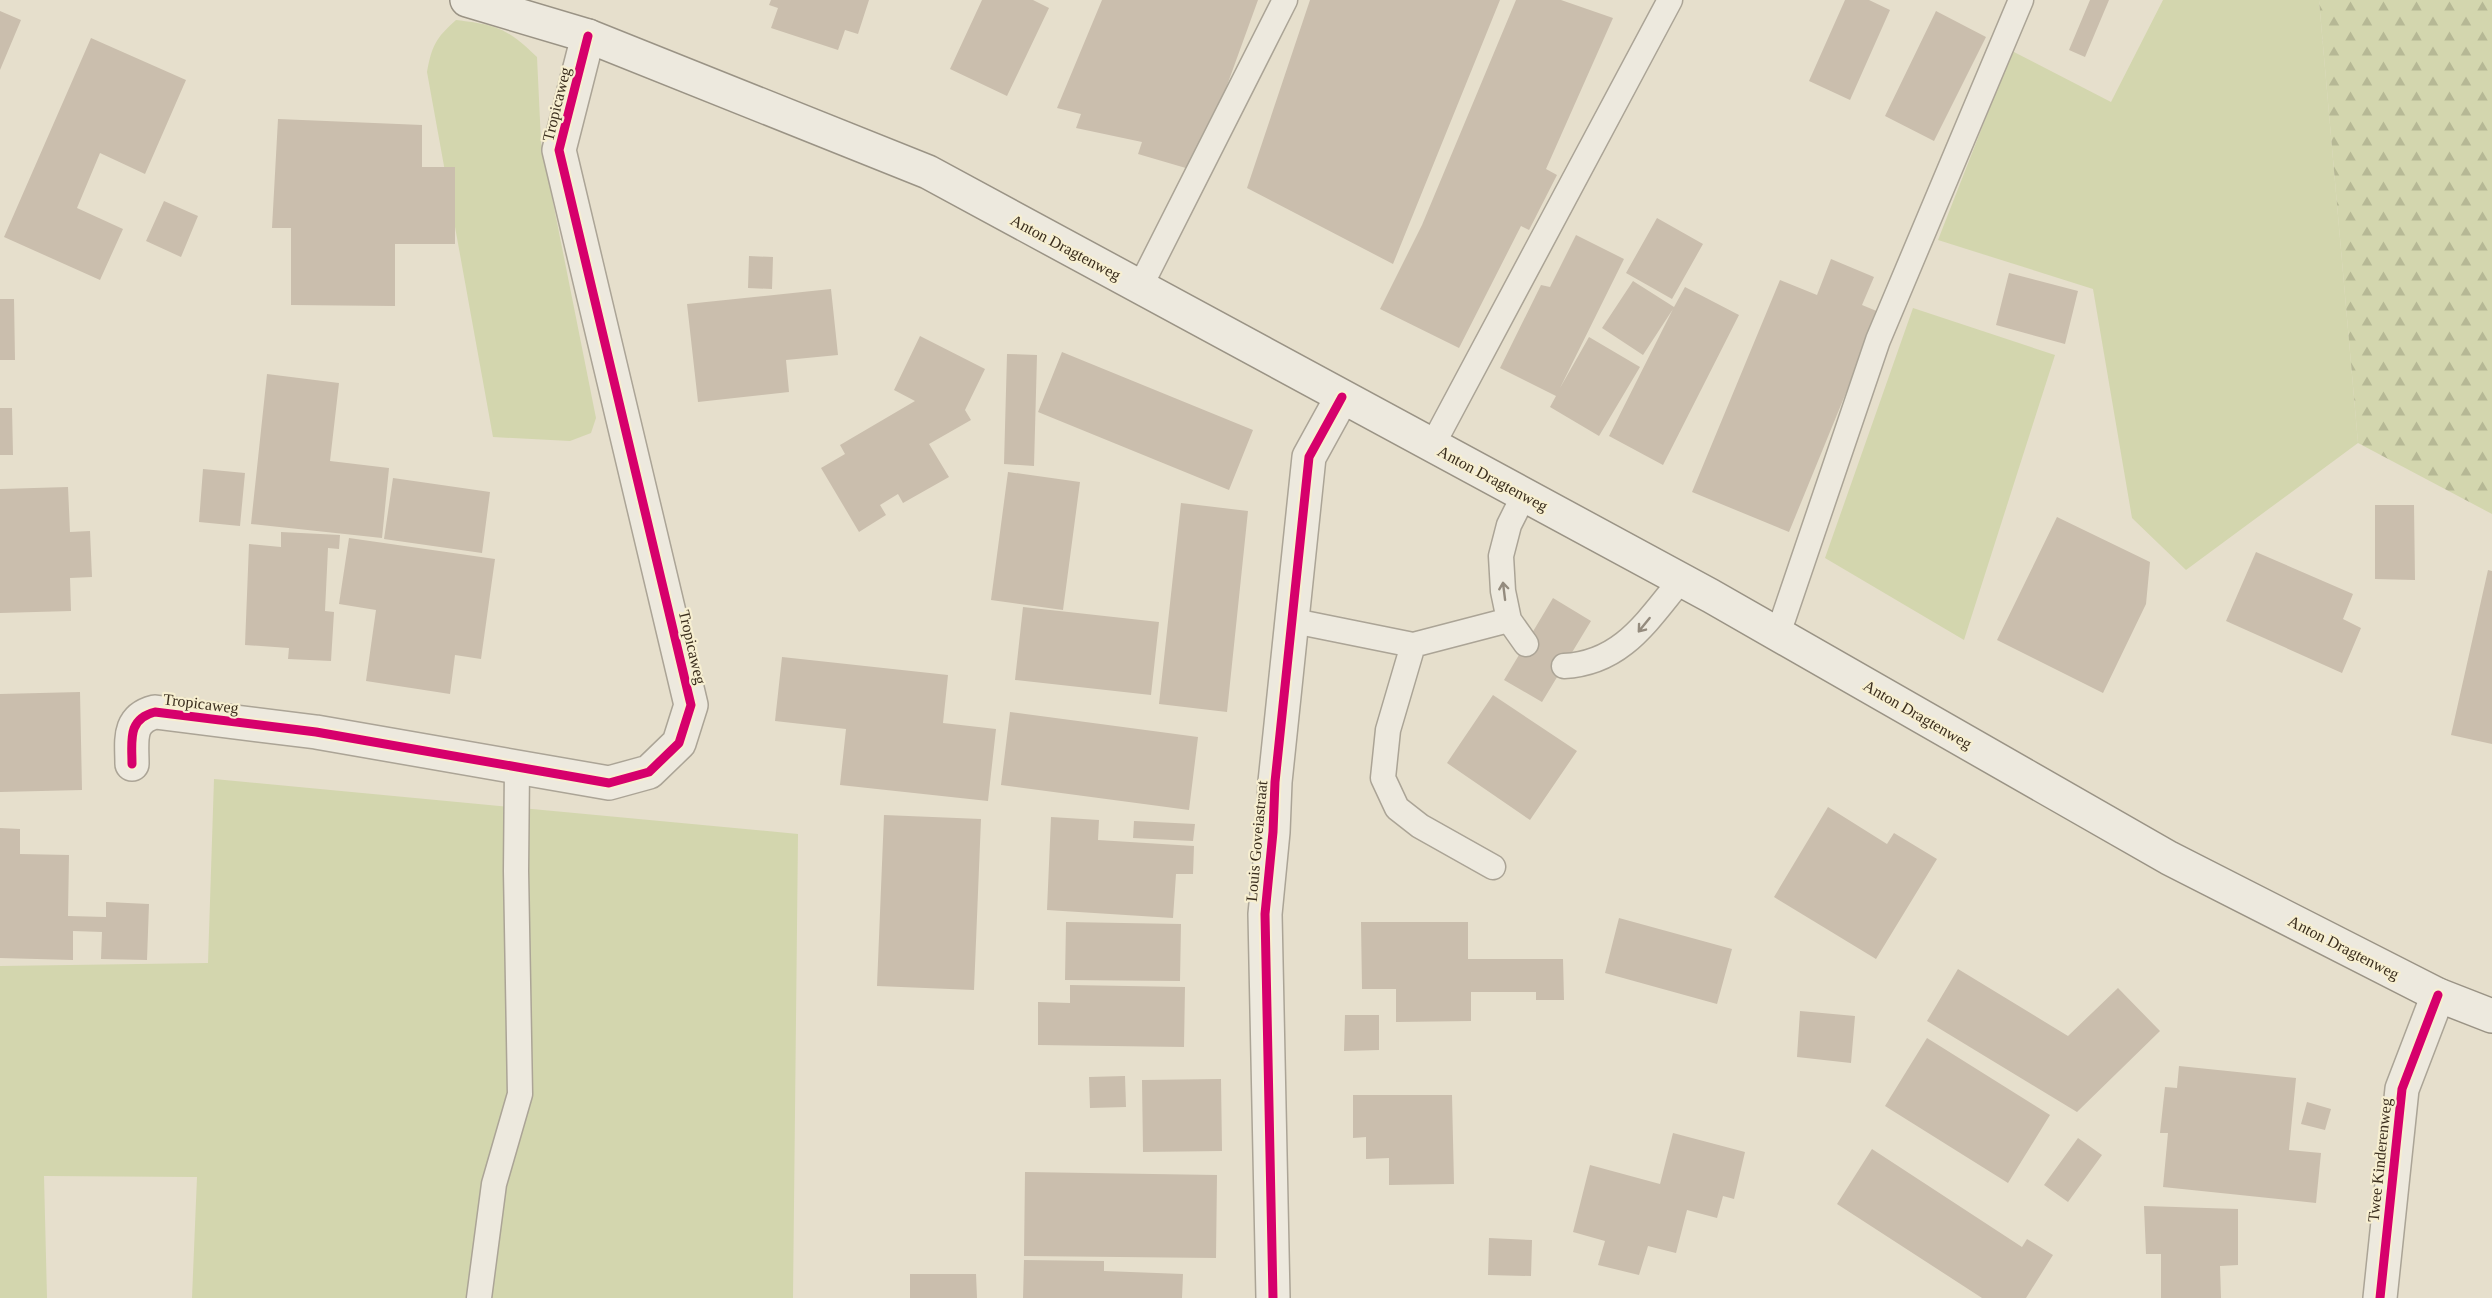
<svg xmlns="http://www.w3.org/2000/svg" width="2492" height="1298" font-family="Georgia,serif">
<defs>
<pattern id="forest-firs" width="22" height="20" patternUnits="userSpaceOnUse" patternTransform="scale(1.5)"><rect width="22" height="20" fill="#d3d6ae"/><path d="M5 1l3.5 6h-7zM16 11l3.5 6h-7z" fill="#b6b895"/></pattern>
</defs>
<rect width="100%" height="100%" fill="#e6dfcc"/>
<!-- green -->
<path fill="#d3d6ae" d="M2163 0H2319L2358 443 2186 570 2132 518 2093 289 1938 240 2012 51 2111 102Z
M456 20C497 25 507 28 537 57L541 142 596 418 591 433 570 441 493 437 427 72C432 45 436 38 456 20Z
M1913 308 2055 355 1964 640 1825 558Z
M214 779 798 834 793 1298H192L197 1177 44 1176 47 1298H0V966L208 963Z"/>
<!-- forest -->
<path fill="url(#forest-firs)" d="M2319 0H2492V514L2358 443Z"/>
<!-- building -->
<path fill="#cabead" d="M771 0H869L858 34 845 30 838 50 771 28 778 8 769 5Z
M982 0H1033L1049 8 1007 96 950 69Z
M1102 0H1258L1196 171 1138 154 1142 142 1076 128 1081 114 1057 108Z
M1310 0H1500L1393 264 1247 188Z
M1516 0H1561L1613 18 1546 169 1557 175 1529 230 1521 226 1459 348 1380 309 1422 225Z
M1845 0H1869L1890 10 1850 100 1809 81Z
M2090 0H2109L2085 57 2069 50Z
M0 11 21 20 0 70Z
M1936 11 1986 37 1934 141 1885 116Z
M91 38 186 80 145 174 100 153 77 208 123 229 100 280 4 237Z
M278 119 422 125V167H455V244H395V306L291 305V228H272Z
M164 201 198 216 181 257 146 241Z
M1657 218 1703 244 1672 299 1626 273Z
M1576 235 1624 259 1560 388 1589 337 1640 367 1599 436 1550 407 1556 396 1500 368 1541 285 1550 287Z
M749 256 773 257 772 289 748 288Z
M1831 259 1874 277 1862 305 1879 312 1789 532 1692 492 1780 280 1817 295Z
M2009 273 2078 291 2065 344 1996 325Z
M1633 281 1674 307 1685 287 1739 315 1663 465 1609 436 1673 309 1643 355 1602 328Z
M831 289 838 355 786 360 789 392 698 402 687 304Z
M0 299H14L15 360H0Z
M920 336 985 369 965 410 971 420 929 444 949 477 903 503 898 494 880 505 886 515 859 532 821 468 845 454 840 445 915 401 894 390Z
M1062 352 1253 430 1229 490 1038 412Z
M1007 354 1037 355 1034 466 1004 464Z
M267 374 339 383 330 461 389 468 382 538 251 524Z
M0 408H12L13 455H0Z
M203 469 245 473 240 526 199 522Z
M1008 472 1080 482 1063 610 991 600Z
M393 478 490 492 482 553 384 539Z
M68 487 70 532 90 531 92 577 70 578 71 611 0 613V489Z
M1181 503 1248 511 1227 712 1159 704Z
M2375 505H2414L2415 580 2375 579Z
M2057 517 2150 562 2146 604 2103 693 1997 640Z
M281 532 340 535 339 549 328 548 325 611 334 612 331 661 288 659 289 648 245 645 249 544 281 547Z
M349 538 495 559 481 659 455 655 450 694 366 681 376 610 339 604Z
M2256 552 2353 594 2343 619 2361 628 2342 673 2226 621Z
M2488 570 2492 571V744L2451 735Z
M1553 598 1591 621 1542 702 1504 680Z
M1023 607 1159 622 1151 695 1015 680Z
M782 657 948 675 943 723 996 729 988 801 840 785 846 729 775 721Z
M80 692 82 790 0 792V694Z
M1493 695 1577 751 1530 820 1447 763Z
M1010 712 1198 737 1189 810 1001 785Z
M1828 807 1887 844 1894 833 1937 859 1876 959 1774 897Z
M884 815 981 819 974 990 877 986Z
M1051 817 1099 820 1098 840 1194 846 1193 874H1176L1173 918 1047 910Z
M1134 821 1195 824 1193 841 1133 838Z
M0 828 20 829V854L69 855 68 916 106 917V902L149 904 147 960 101 959 102 932 73 931V960L0 958Z
M1619 918 1732 949 1717 1004 1605 973Z
M1066 922 1181 924 1180 981 1065 980Z
M1361 922H1468V959H1563L1564 1000H1536V992H1471V1021L1396 1022V989H1362Z
M1958 969 2068 1036 2118 988 2160 1031 2077 1112 1927 1021Z
M1070 985 1185 987 1184 1047 1038 1045V1002L1070 1003Z
M1800 1011 1855 1016 1851 1063 1797 1057Z
M1345 1015H1379V1050L1344 1051Z
M1927 1038 2050 1115 2008 1183 1885 1106Z
M2179 1066 2296 1078 2289 1150 2321 1153 2316 1203 2163 1187 2168 1133H2160L2165 1087 2177 1088Z
M1125 1076 1126 1107 1090 1108 1089 1077Z
M1221 1079 1222 1151 1143 1152 1142 1080Z
M1353 1095H1452L1454 1184 1389 1185V1158L1366 1159V1137L1353 1138Z
M2307 1102 2331 1109 2325 1130 2301 1124Z
M1673 1133 1745 1152 1734 1199 1723 1196 1717 1218 1687 1210 1676 1253 1648 1246 1639 1275 1598 1265 1605 1241 1573 1232 1590 1165 1660 1184Z
M2078 1138 2102 1155 2068 1202 2044 1185Z
M1872 1149 2022 1247 2027 1239 2053 1255 2026 1298H1982L1837 1204Z
M1025 1172 1217 1175 1216 1258 1024 1256Z
M2144 1206 2238 1209V1265L2220 1266 2221 1298H2161V1254H2146Z
M1489 1238 1532 1240 1531 1276 1488 1275Z
M1024 1260 1104 1261V1271L1183 1274 1182 1298H1023Z
M910 1274H976L977 1298H910Z"/>
<g fill="none" stroke-linecap="round" stroke-linejoin="round">
<defs>
<path id="service" d="M1140 287 1285 0
M1432 446 1670 0
M1524 495 1509 525 1501 556 1503 591 1509 620 1526 644
M1294 621 1413 645 1509 620
M1778 634 1878 340 2021 0
M1413 645 1388 730 1383 778 1397 808 1420 826 1493 867
M1564 666C1622 663 1647 621 1681 580
M479 1298 494 1184 520 1094 516 871 517 767"/>
<path id="minor" d="M132 764C132 741 127 719 155 712L316 732 609 783 649 772 679 743 691 705 559 150 588 36
M1273 1298 1265 914 1273 832 1275 782 1309 457 1342 397"/>
<path id="tertiary" d="M2380 1298 2402 1089 2438 995"/>
<path id="secondary" d="M467 0 588 36 928 172 1711 596 2169 858 2438 995 2492 1016"/>
</defs>
<!-- service casing -->
<use href="#service" stroke="#aba496" stroke-width="27"/>
<!-- minor casing -->
<use href="#minor" stroke="#aba496" stroke-width="36"/>
<!-- tertiary casing -->
<use href="#tertiary" stroke="#aba496" stroke-width="36"/>
<!-- secondary casing -->
<use href="#secondary" stroke="#9a9385" stroke-width="36"/>
<!-- service -->
<use href="#service" stroke="#ede9de" stroke-width="24"/>
<!-- minor -->
<use href="#minor" stroke="#ede9de" stroke-width="33"/>
<!-- tertiary -->
<use href="#tertiary" stroke="#ede9de" stroke-width="33"/>
<!-- secondary -->
<use href="#secondary" stroke="#ede9de" stroke-width="33"/>
<defs>
<path id="cycleway" d="M132 764C132 741 127 719 155 712L316 732 609 783 649 772 679 743 691 705 559 150 588 36
M1273 1298 1265 914 1273 832 1275 782 1309 457 1342 397
M2380 1298 2402 1089 2438 995"/>
</defs>
<!-- cycleway casing -->
<use href="#cycleway" stroke="#f7efd1" stroke-width="13"/>
<!-- cycleway -->
<use href="#cycleway" stroke="#d6006c" stroke-width="9"/>
</g>
<!-- one-way arrows -->
<defs><path id="oneway-shaft" d="M-6 0H5M1.5-3L5.5 0L1.5 3" fill="none" stroke-width="1.6" stroke-linecap="round" stroke-linejoin="round" transform="scale(1.5)"/></defs>
<g stroke="#948b7e">
<use href="#oneway-shaft" transform="translate(1504 591) rotate(-97)"/>
<use href="#oneway-shaft" transform="translate(1644 625) rotate(129)"/>
</g>
<g text-anchor="middle" stroke-width="4.5" stroke-linejoin="round" paint-order="stroke">
<!-- street labels -->
<g font-size="16" fill="#3a2d1d" stroke="#f7efd1">
<text transform="translate(556 104) rotate(-76)" y="6">Tropicaweg</text>
<text transform="translate(1066 247) rotate(28)" y="6">Anton Dragtenweg</text>
<text transform="translate(1493 478) rotate(28)" y="6">Anton Dragtenweg</text>
<text transform="translate(693 647) rotate(77)" y="6">Tropicaweg</text>
<text transform="translate(201 703) rotate(7)" y="6">Tropicaweg</text>
<text transform="translate(1918 714) rotate(30)" y="6">Anton Dragtenweg</text>
<text transform="translate(1256 841) rotate(-85)" y="6">Louis Goveiastraat</text>
<text transform="translate(2344 947) rotate(27)" y="6">Anton Dragtenweg</text>
<text transform="translate(2379 1160) rotate(-84)" y="6">Twee Kinderenweg</text>
</g>
</g>
</svg>
